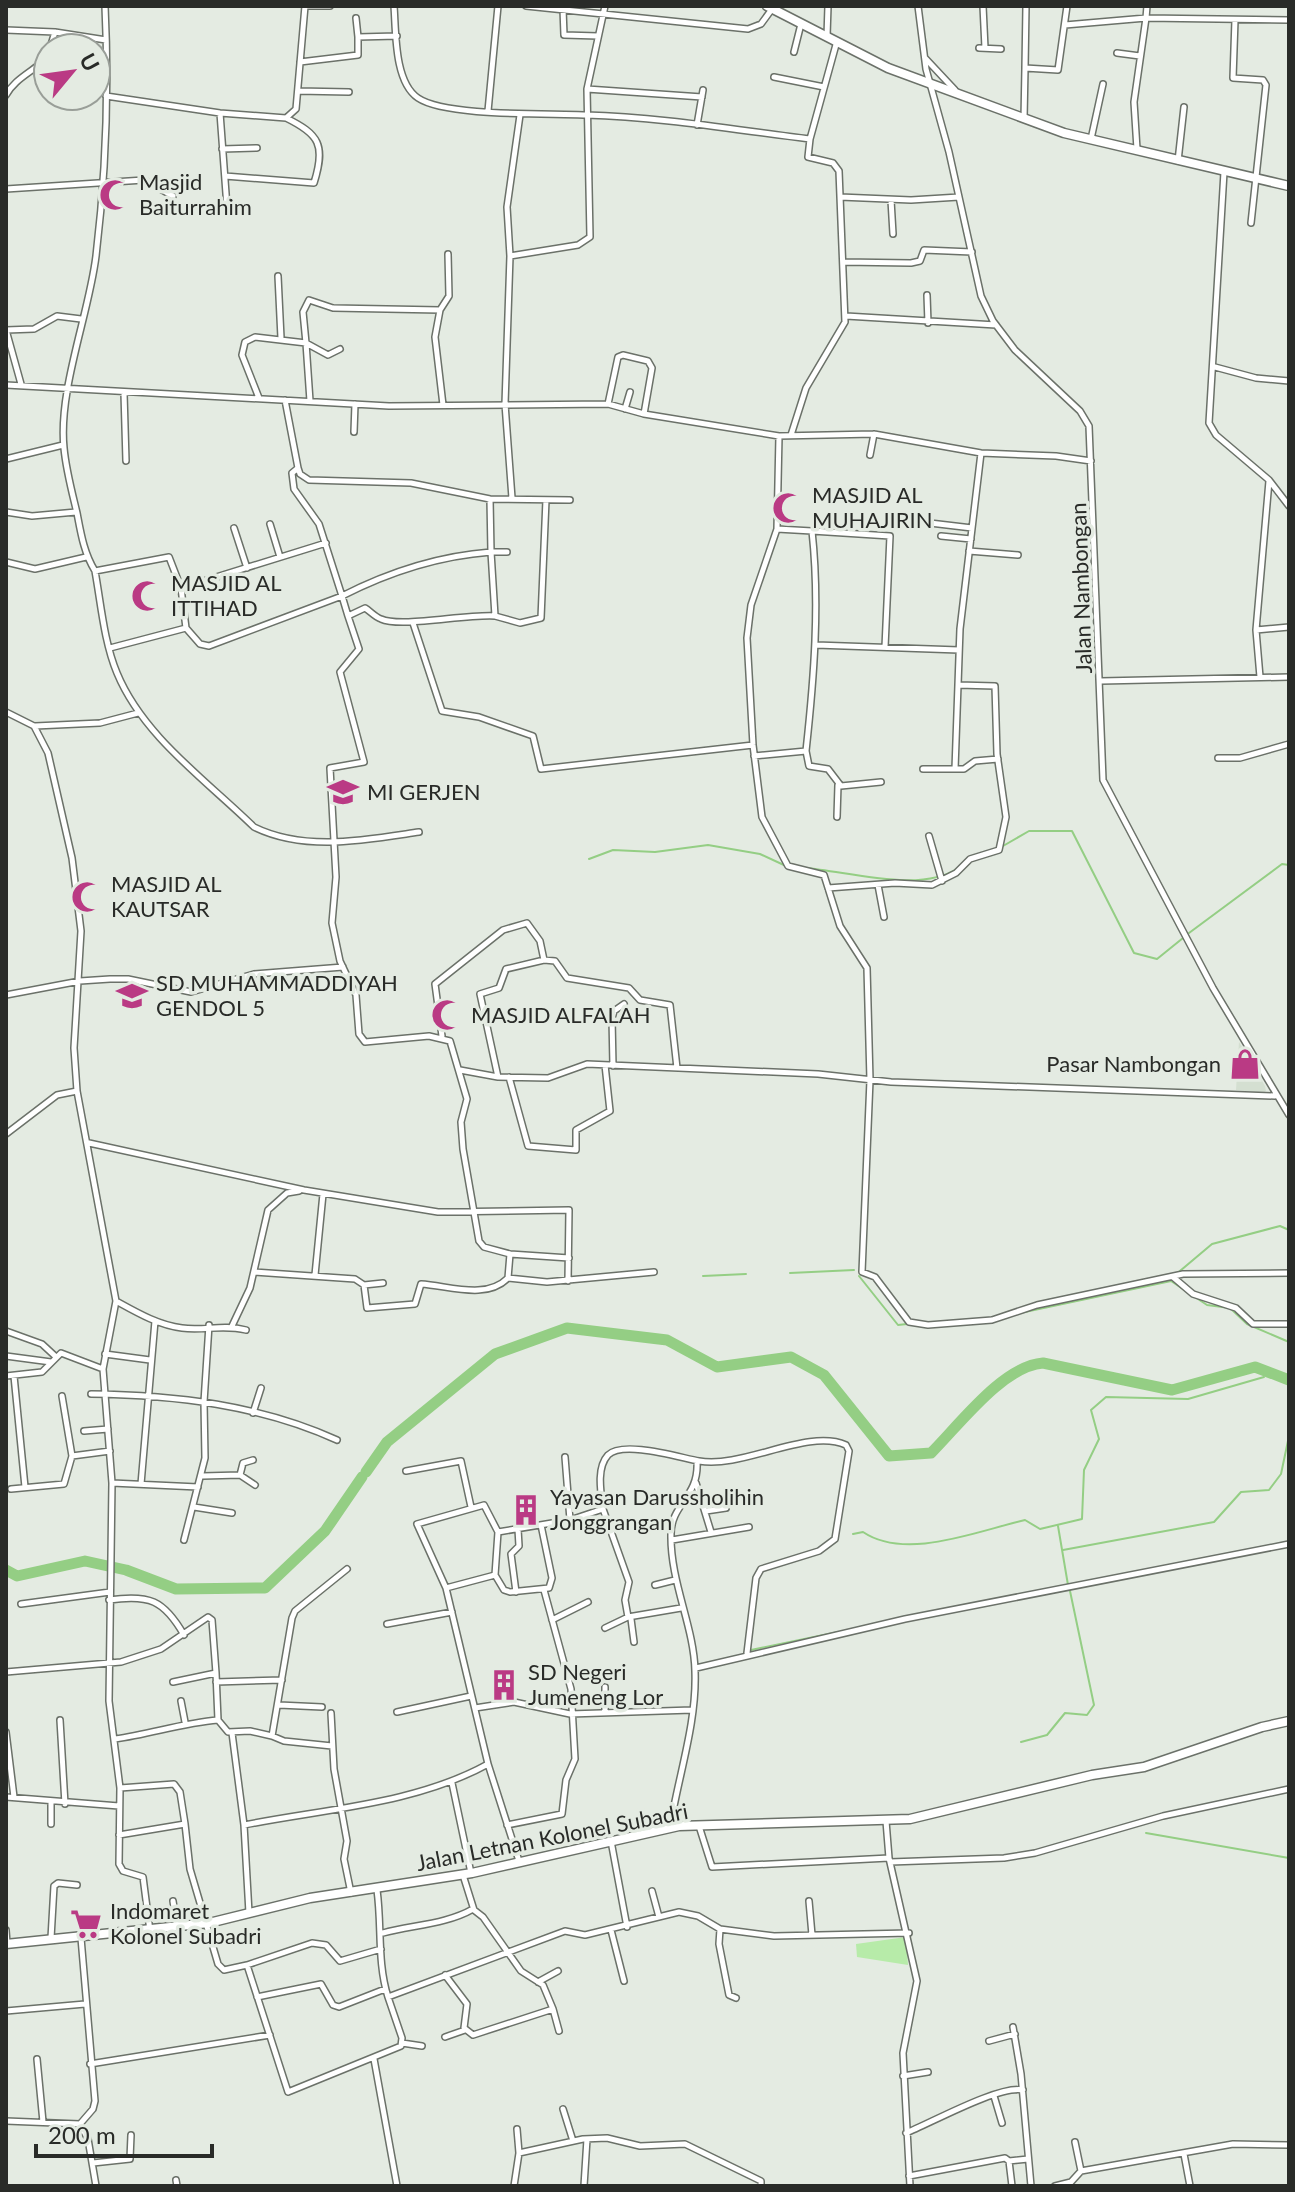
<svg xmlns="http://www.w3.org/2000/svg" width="1295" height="2192" font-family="Lato,sans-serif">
<rect width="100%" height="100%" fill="#e4ebe2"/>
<!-- built -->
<path fill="#d4dfd1" d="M1239 1042 1265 1086 1266 1091 1263 1093 1236 1090Z"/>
<!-- green -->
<path fill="#b7eba9" d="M906 1937 908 1965 857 1957 856 1944Z"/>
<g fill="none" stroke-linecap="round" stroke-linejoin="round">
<!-- stream -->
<path stroke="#94ce84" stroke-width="2" d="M1003 846 1029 831H1072L1134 953 1157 959 1183 938
M589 859 613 850 655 852 708 845 760 854 786 866
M805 868C847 871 921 894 958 868
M1189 933 1282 864 1289 865
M790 1273 854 1270
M703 1276 746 1274
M859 1276 898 1325 907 1324
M1174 1276 1212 1244 1280 1226 1289 1230
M1020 1313 1171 1281 1207 1305 1230 1308 1247 1324 1289 1342
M925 1323 991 1318
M1058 1526 1068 1585
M853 1534 863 1532C906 1561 977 1531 1025 1520L1040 1529 1082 1519 1084 1470 1099 1439 1091 1410 1106 1397 1188 1399 1264 1377
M1063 1550 1214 1522 1241 1492 1269 1490 1281 1474 1289 1436
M751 1650 838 1632
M1021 1742 1047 1735 1065 1713 1087 1715 1094 1705 1070 1591
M1146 1833 1289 1858"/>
<!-- river -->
<path stroke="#94ce84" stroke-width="11" d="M366 1472 387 1442 495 1354 567 1328 667 1340 717 1367 791 1357 824 1375 889 1456 931 1453C960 1424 1003 1366 1043 1363L1172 1390 1255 1367 1289 1380
M6 1570 17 1576 85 1561 126 1570 176 1589 265 1588 325 1531 362 1477"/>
<defs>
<path id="street" d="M105 6C109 90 106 173 96 256 89 314 58 390 64 448 66 470 72 492 77 513 81 534 84 553 95 571 101 604 104 642 117 673 143 736 206 780 254 827 305 852 365 840 419 832
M305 6H330
M394 6C396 31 394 82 418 98 446 117 550 113 586 115 661 117 736 130 810 139L837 41
M526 6 748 29 761 24 772 9
M918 6 926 69 949 152 981 296 993 321 1015 350 1080 411 1089 426 1103 780 1213 988 1289 1115
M983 6 985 48
M563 9 564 35 598 36
M356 18 358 37
M1235 20 1233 78 1263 80 1266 85 1251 223
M1065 25 1146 18 1147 6
M6 30 55 32 106 40
M827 36 828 6
M50 48 55 32
M979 48 1001 49
M794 52 801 24
M1117 53 1140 56
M925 58 955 90
M300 62 358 55V37L397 36
M1025 68 1026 6
M774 77 824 87
M587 89 702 97
M298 91 349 92
M6 95C17 75 40 70 48 53
M106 96 220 113 286 118 296 109 305 6
M488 111 498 6
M220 113 227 207
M1024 119 1025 68 1058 70 1067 6
M697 125 703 90
M1091 139 1103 84
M222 149 257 148
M1137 149 1134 102 1146 18 1289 20
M1178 161 1184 107
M1224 172 1209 423 1216 435 1269 480 1289 506
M225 176 314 183C326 145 319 134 286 118
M6 189 144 180 173 196
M840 197 911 200 959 197
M891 200 893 234
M510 256 507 207 520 115
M843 262 911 263 920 261 924 250 972 252
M278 276 281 338
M927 295 928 323
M440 310 449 296 448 254
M846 316 996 325
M6 330 34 329 57 316 81 319
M6 330 21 384
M1215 367 1256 378 1289 381
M6 385 389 406 608 404 644 414 779 436 874 434 981 453 1056 456 1091 461
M124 393 126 461
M259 398 242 355 245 342 255 337 306 343 303 312 309 300 333 308 440 310 435 337 443 405
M310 401 306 343 328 355 340 349
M608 404 618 357 623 355 648 361 652 368 644 414
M625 409 630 392
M354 432 355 404
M791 435 806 388 845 322 839 171 833 163 808 157 810 139
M779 436 777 529 751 605 747 638 753 745 762 817 788 866 824 875 840 926 867 968 870 1080 862 1272 875 1277 909 1322 928 1325 992 1320 1037 1305 1183 1274 1289 1273
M870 455 874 434
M6 459 63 445
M298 468 300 474 309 480 411 483 490 499 570 500
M512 498 505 404 510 256 578 245 590 237 587 89 605 6
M490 499 491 552H507
M6 512 32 516 76 512
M930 523 972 528
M270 524 280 557
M234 528 247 568
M812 531 890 536 885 647
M941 536 971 539
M969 551 1018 555
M6 562 35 569 86 557
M95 571 169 557 181 588 186 628 110 648
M181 588 326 543
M495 616 520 623 541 618 546 500
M413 623 442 711 479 717 533 736 541 769 753 745
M186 628 200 644 209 646 342 596 348 616
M1256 630 1289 627
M816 645 959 650
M1260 677 1256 630 1269 481
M1101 681 1289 677
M6 712 34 726 48 753 72 858 81 931 74 1048 77 1091 116 1301 103 1369 112 1483 109 1701 120 1788 119 1864 123 1871 143 1877 150 1931
M35 726 100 723 138 713
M806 751 809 766 828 769 841 786 881 782
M754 756 806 751C814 678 820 604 812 531L777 529
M1218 758H1240L1289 744
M923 769H964L975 761 998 759
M955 769 960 629 981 453
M837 817 838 785
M929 836 942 881
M878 885 884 917
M828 888 895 883 932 885 956 873 970 859 999 850 1006 817 997 754 995 686 958 685
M6 995 80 981 110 979H128L191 992 254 974 343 967
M442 1036 435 984 503 930 527 923 540 941 544 960 555 961 567 978 629 988 640 1000 670 1005 677 1068
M613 1066 612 1018 614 1011 624 1004
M460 1070 498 1077 548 1078 587 1064 818 1074 891 1082 1275 1096
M498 1077 480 994 499 988 506 969 544 960
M509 1077 528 1146 576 1150V1130L610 1111 605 1065
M6 1134 57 1095 77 1091
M89 1143 304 1190 438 1212 569 1210 568 1281
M510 1254 569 1258
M254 1272 355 1279 364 1285 367 1308 415 1304 421 1284C450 1286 486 1300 508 1278L510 1254 484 1247 479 1241 463 1149 461 1122 467 1099 450 1041 429 1036 365 1042 359 1034 356 995 340 961 332 923 336 877 330 768 364 762 340 672 359 649 348 616 365 608C370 611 375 617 381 619 401 628 465 614 495 616L491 552C438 556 389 572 342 596L319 524 294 489 292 473 298 468 285 400
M315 1275 323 1194
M1173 1277 1193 1294 1236 1308 1253 1324H1289
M508 1278 547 1282 654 1272
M364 1285 383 1283
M116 1301C136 1312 158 1325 182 1328 204 1331 223 1324 246 1330
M232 1326 250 1288 268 1210 287 1193 299 1191
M6 1331 42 1344 55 1356
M105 1354 150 1360
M6 1356 51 1362
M6 1376 42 1372 61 1353 103 1369
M14 1376 25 1487
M91 1394C175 1395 260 1405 337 1440
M62 1396 72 1456
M253 1413 261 1388
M84 1431 108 1429
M565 1457 570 1520
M406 1471 461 1461 471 1507
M240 1475 255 1485
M203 1476 240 1475 243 1463 253 1460
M112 1483 198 1487
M696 1483 711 1532
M141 1484 155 1321
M11 1489 64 1484 72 1456 110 1451
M194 1507 232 1513
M603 1509C601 1493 596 1468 608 1455 623 1440 681 1458 699 1461 743 1469 807 1428 846 1445L849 1451 835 1539 819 1551 761 1569 756 1578 747 1653
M706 1511 726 1508
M498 1532 484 1505 417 1524 446 1588 488 1764 519 1861
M184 1540 205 1458 204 1402 209 1325
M672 1540 749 1527
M495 1575 504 1590 510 1592 549 1588 552 1578 541 1525
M655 1585 675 1580
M446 1588 495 1575 498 1532 570 1520 603 1509 629 1582 625 1600 628 1617 681 1608
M516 1592 511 1554 519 1546 518 1529
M109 1600C149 1594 164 1600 184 1635
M21 1604 110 1592
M631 1619 634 1642
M552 1620 588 1602
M387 1624 452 1612
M605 1628 628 1617
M696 1668 905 1619 1289 1544
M6 1672 121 1662 161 1649 208 1617 212 1620 216 1673
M173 1682 216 1673 218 1720
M216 1682 282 1680
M605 1687V1712
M181 1701 185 1722
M279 1705 322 1707
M475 1708 514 1702 570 1714 692 1710
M397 1712 471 1696
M331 1713 334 1769 347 1841 344 1859 351 1893
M60 1720 65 1804
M6 1732 14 1797
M232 1733 244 1825
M272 1736 284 1741 332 1746
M115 1739C151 1734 182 1723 218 1720L228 1732 250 1731 272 1736 292 1618 295 1611 347 1569
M452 1783 471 1873
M120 1788 174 1784 180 1792 185 1824
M6 1797 119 1806
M886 1821 889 1858 917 1981 903 2053 910 2186
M51 1824V1802
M507 1825 562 1814 566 1780 575 1759 571 1689 544 1590
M699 1826 712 1867 889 1858
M670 1828C678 1777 697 1723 695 1671 694 1626 670 1582 671 1534 671 1504 699 1497 697 1462
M119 1835 185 1824 190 1869 218 1964 224 1970 247 1965 288 2092 401 2046 402 2038 388 1997
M611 1841 627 1927
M890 1862 1004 1858 1035 1853 1163 1816 1289 1789
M377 1890C382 1926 377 1962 388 1997L565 1931 585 1935 679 1912 698 1916 720 1929 774 1936 909 1933
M652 1891 659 1917
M173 1901 177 1927
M809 1901 812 1935
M249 1913 244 1825C324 1809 416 1804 488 1764
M720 1929 719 1944 729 1995 736 1998
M6 1930 7 1943
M611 1930 624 1981
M383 1933C413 1925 447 1924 473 1909
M51 1938 54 1886 58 1883 77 1885
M247 1965 312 1943 326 1945 340 1961 381 1949
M445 1975 467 2004 464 2028 473 2035 553 2009 543 1985 521 1971 483 1917 474 1910 463 1875
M538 1982 558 1971
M257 1997 321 1984 333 2005 339 2007 385 1989
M553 2009 559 2031
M6 2011 85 2004
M1013 2027 1021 2074 1031 2186
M445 2037 465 2030
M989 2041 1015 2034
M402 2043 422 2046
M37 2059 43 2122
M374 2059 397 2186
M90 2064 270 2035
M903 2076 928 2072
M994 2096 1002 2123
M563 2109 573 2141
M6 2121 80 2124
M80 2124 93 2109 95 2101 81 1938
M80 2124 88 2139 96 2186
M517 2129 519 2153
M906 2133C931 2123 999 2085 1023 2090
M1075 2142 1081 2171
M1184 2154 1190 2186
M1009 2161 1028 2159
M93 2163 130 2159 131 2135
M909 2176 1005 2158 1009 2161 1012 2186
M176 2180 177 2186
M514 2186 519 2153 583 2139 607 2138 640 2146 685 2144 761 2181V2186
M584 2186 587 2139
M1055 2186 1071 2182 1081 2171 1233 2144 1289 2145"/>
<path id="secondary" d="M767 6 888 68 1064 133 1289 186
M6 1944 209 1923 310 1898 472 1873 679 1826 910 1819 1092 1775 1144 1767 1262 1727 1289 1721"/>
</defs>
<!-- street casing -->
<use href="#street" stroke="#6b7169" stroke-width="8"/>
<!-- secondary casing -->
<use href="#secondary" stroke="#6b7169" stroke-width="11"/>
<!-- street -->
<use href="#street" stroke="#fff" stroke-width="5"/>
<!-- secondary -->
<use href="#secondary" stroke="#fff" stroke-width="8"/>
</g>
<!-- icons -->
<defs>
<symbol id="mosque-bare" viewBox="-9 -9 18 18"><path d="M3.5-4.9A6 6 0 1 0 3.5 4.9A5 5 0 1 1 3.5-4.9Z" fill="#ba3a84" stroke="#e4ebe2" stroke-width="2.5" paint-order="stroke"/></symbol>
<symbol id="school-bare" viewBox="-9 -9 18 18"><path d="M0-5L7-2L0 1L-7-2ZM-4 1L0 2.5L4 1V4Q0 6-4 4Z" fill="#ba3a84" stroke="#e4ebe2" stroke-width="2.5" paint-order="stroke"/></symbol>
<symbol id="shop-bare" viewBox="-9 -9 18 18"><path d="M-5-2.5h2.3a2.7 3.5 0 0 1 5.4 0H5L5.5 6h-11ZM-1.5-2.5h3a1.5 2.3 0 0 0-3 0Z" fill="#ba3a84" stroke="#e4ebe2" stroke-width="2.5" paint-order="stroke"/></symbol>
<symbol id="building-bare" viewBox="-9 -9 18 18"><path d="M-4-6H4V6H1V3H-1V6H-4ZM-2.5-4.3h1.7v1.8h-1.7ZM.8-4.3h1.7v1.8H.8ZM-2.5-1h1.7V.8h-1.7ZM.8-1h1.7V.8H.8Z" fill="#ba3a84" stroke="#e4ebe2" stroke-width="2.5" paint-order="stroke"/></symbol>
<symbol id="supermarket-bare" viewBox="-9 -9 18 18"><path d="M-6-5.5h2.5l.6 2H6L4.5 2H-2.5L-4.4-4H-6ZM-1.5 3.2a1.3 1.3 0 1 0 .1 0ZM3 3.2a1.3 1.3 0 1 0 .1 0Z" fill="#ba3a84" stroke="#e4ebe2" stroke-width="2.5" paint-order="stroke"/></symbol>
</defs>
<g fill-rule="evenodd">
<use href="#mosque-bare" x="93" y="173" width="44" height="44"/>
<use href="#mosque-bare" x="766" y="486" width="44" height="44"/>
<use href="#mosque-bare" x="125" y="574" width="44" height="44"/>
<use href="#school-bare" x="321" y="770" width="44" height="44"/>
<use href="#mosque-bare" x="65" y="875" width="44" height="44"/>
<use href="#school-bare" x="110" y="974" width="44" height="44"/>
<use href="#mosque-bare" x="425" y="993" width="44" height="44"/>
<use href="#shop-bare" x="1223" y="1042" width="44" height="44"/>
<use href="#building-bare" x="504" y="1488" width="44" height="44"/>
<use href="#building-bare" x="482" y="1663" width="44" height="44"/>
<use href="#supermarket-bare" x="64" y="1902" width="44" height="44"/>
</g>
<g text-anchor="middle" stroke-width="7" stroke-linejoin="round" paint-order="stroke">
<!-- poi labels -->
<g font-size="22" fill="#292b28" stroke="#e4ebe2" text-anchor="start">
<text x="139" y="190">Masjid<tspan x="139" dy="25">Baiturrahim</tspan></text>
<text x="812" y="503">MASJID AL<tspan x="812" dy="25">MUHAJIRIN</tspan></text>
<text x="171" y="591">MASJID AL<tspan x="171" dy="25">ITTIHAD</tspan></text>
<text x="367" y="800">MI GERJEN</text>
<text x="111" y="892">MASJID AL<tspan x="111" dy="25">KAUTSAR</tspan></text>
<text x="156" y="991">SD MUHAMMADDIYAH<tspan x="156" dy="25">GENDOL 5</tspan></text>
<text x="471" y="1023">MASJID ALFALAH</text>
<text x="1221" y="1072" text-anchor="end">Pasar Nambongan</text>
<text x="550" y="1505">Yayasan Darussholihin<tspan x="550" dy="25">Jonggrangan</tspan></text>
<text x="528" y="1680">SD Negeri<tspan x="528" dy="25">Jumeneng Lor</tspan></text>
<text x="110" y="1919">Indomaret<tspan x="110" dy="25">Kolonel Subadri</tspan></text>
</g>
<!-- street labels -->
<g font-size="22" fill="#292b28" stroke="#e4ebe2">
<text transform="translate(1081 588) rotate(-92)" y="8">Jalan Nambongan</text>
<text transform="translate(552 1837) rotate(-11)" y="8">Jalan Letnan Kolonel Subadri</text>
</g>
</g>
<!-- border -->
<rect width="1295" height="2192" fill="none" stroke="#292b28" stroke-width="16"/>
<!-- north arrow -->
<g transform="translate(72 72) rotate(61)"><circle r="38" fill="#e4ebe2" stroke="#999e98" stroke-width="2"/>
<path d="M0-6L14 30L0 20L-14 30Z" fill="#ba3a84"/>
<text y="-12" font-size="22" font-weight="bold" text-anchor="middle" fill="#292b28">U</text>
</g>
<!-- scale -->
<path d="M36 2144v12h176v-12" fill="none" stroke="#292b28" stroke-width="4"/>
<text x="48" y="2144" font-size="24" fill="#292b28" stroke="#e4ebe2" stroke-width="6" paint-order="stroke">200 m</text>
</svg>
